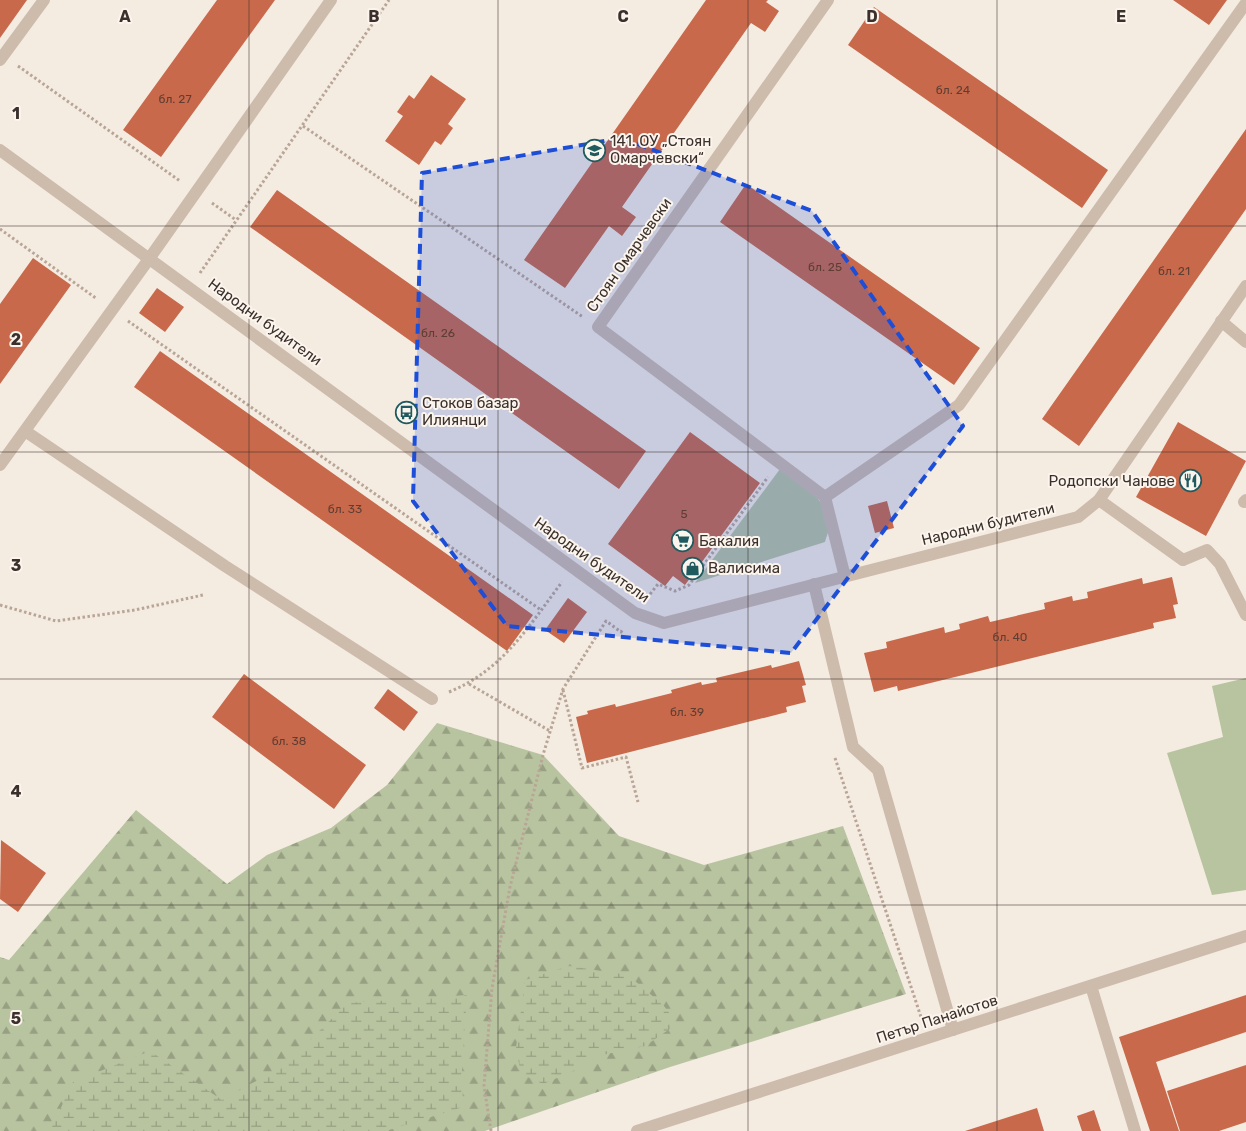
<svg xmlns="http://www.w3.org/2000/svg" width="1246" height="1131" font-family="Rubik,sans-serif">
<defs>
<pattern id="forest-firs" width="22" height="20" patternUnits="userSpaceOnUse" patternTransform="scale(1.25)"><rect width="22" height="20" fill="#b8c4a0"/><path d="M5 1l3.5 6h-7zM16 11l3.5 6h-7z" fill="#97a083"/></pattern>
<pattern id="wetland-marsh" width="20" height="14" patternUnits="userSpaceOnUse" patternTransform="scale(1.25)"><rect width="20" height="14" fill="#b8c4a0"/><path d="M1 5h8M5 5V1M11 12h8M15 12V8" fill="none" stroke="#97a083"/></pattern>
</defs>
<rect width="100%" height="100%" fill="#f4ebe1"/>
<!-- green -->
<path fill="#b8c4a0" d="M780 469C799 481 830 500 829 527 829 532 826 537 825 542L695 583Z
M1246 678V890L1212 895 1167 753 1223 737 1212 686Z"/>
<!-- forest -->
<path fill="url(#forest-firs)" d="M437 723 543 755 619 836 704 865 843 826 906 994 670 1067 485 1131H0V957L9 960 136 810 227 884 267 855 331 828 387 785Z"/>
<!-- wetland -->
<path fill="url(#wetland-marsh)" d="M569 966 628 975 664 1006 677 1024 645 1046 602 1055 571 1072 543 1084 521 1074 516 1048 525 980Z
M467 995 462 1066 463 1107 386 1131H50L73 1082 150 1051 222 1100 283 1066 348 1003Z"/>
<!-- building -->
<path fill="#c8694b" d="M0 0H27L0 38Z
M217 0H275L161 157 123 130Z
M706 0H768L766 2 779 11 765 32 751 23 622 207 636 217 622 236 609 226 565 288 524 260Z
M1173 0H1227L1209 25Z
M874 7 1108 170 1082 208 848 45Z
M431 75 466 99 448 124 453 128 441 145 435 141 419 165 385 141 403 116 397 112 409 95 414 99Z
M1246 129V209L1079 446 1042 419Z
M746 184 980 348 954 385 720 222Z
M277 190 646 451 619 489 250 227Z
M33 258 71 285 0 384V304Z
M157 288 184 307 165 332 139 313Z
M160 351 533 615 507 651 134 387Z
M1178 422 1246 461 1206 536 1136 497Z
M690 432 760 483 685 585 673 576 665 586 608 544Z
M887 501 894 528 875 533 868 506Z
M1172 577 1178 604 1173 605 1176 618 1153 623 1154 628 898 691 897 686 874 692 864 653 887 648 886 642 944 627 945 633 960 629 959 624 988 616 990 622 1045 609 1044 603 1072 596 1073 601 1088 598 1087 592 1142 578 1143 584Z
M568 598 587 612 564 643 545 630Z
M799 661 806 685 802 686 806 702 786 707 787 712 587 763 576 717 588 714 587 711 615 704 616 707 672 693 671 690 701 682 702 685 717 682 716 678 771 665 772 668Z
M244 674 366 765 334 809 212 717Z
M388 689 418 712 404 731 374 708Z
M1 840 46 873 18 912 0 899Z
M1246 995V1032L1156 1062 1179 1131H1150L1119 1037Z
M1246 1065V1122L1219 1131H1180L1167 1091Z
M1037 1108 1044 1131H965Z
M1094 1110 1101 1131H1082L1077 1116Z"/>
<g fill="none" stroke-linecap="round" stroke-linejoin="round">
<!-- path -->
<path stroke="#b9a596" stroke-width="3" stroke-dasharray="2.5 2.5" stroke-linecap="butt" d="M18 66 180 181
M303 126 583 317
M212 203 236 220
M0 229 97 299
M200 273 389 0
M128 321 541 610
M647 598 658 584 675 591 689 585 768 477
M0 605 56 621 135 610 203 595
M469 684 550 731
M563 690 582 768 626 757 638 802
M449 692C503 670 528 627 562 582
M835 758 922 1020
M491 1131 484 1086 492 988 510 887 543 755 563 689 606 621 621 632 623 629"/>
<!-- lane -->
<path stroke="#cdbbac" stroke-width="12" d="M0 60 44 0
M1221 321 1246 342
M25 431 225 566 432 699
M0 465 149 259 331 0
M825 497 959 405 1246 3
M1099 500 1183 560
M1244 502 1246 500
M814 584 853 747 878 770 953 1030
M1091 986 1135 1131"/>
<!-- street -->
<path stroke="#cdbbac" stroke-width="12" d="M828 0 598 327 825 497 845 577
M0 150 635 613 664 623 1078 517 1099 500 1246 286
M1183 560 1207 550 1220 564 1246 615
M637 1131 1246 936"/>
</g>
<!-- marked area -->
<path fill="#1d4ed8" fill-opacity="0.2" stroke="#1d4ed8" stroke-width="4" stroke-dasharray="10 6" stroke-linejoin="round" d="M622 138 812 211 963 426 791 653 507 626 413 501 422 173Z"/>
<!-- grid -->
<path fill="none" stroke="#3b302b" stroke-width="1" stroke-opacity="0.55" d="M249 0V1131M498 0V1131M748 0V1131M997 0V1131M0 226H1246M0 452H1246M0 679H1246M0 905H1246"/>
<!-- icons -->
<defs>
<symbol id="school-ring" viewBox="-11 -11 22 22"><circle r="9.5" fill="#fbf5ee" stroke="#1f5a5e" stroke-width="1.5"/><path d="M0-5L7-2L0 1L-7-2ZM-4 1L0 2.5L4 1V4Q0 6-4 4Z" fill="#1f5a5e"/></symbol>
<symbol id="bus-ring" viewBox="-11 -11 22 22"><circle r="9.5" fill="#fbf5ee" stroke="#1f5a5e" stroke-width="1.5"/><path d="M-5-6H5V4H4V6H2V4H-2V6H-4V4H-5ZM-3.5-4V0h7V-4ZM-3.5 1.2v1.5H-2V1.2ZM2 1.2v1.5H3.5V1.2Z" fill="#1f5a5e"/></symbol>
<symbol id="restaurant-ring" viewBox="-11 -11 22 22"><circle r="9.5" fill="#fbf5ee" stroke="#1f5a5e" stroke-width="1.5"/><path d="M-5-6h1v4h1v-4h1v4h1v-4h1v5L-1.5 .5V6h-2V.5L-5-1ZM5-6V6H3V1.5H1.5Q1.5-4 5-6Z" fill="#1f5a5e"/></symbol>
<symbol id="supermarket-ring" viewBox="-11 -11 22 22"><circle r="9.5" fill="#fbf5ee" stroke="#1f5a5e" stroke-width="1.5"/><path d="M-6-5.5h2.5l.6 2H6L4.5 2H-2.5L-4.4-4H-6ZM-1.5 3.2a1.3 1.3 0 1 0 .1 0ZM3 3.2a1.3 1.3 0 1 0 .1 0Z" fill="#1f5a5e"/></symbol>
<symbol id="shop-ring" viewBox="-11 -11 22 22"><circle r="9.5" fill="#fbf5ee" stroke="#1f5a5e" stroke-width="1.5"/><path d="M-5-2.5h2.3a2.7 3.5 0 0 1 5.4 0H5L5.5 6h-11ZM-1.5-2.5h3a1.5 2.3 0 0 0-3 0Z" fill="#1f5a5e"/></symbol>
</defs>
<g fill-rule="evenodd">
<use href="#school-ring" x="582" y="138" width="25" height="25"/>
<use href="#bus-ring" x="394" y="400" width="25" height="25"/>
<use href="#restaurant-ring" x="1178" y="468" width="25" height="25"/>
<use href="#supermarket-ring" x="670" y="528" width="25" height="25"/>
<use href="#shop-ring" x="680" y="556" width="25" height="25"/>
</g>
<g text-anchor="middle" stroke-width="4" stroke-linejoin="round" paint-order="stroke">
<!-- number labels -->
<g font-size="12" fill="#5e3e33">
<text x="953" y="94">бл. 24</text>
<text x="175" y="103">бл. 27</text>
<text x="825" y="271">бл. 25</text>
<text x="1174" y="275">бл. 21</text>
<text x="438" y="337">бл. 26</text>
<text x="345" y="513">бл. 33</text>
<text x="684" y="518">5</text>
<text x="1010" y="641">бл. 40</text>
<text x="687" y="716">бл. 39</text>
<text x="289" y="745">бл. 38</text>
</g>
<!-- poi labels -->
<g font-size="15" fill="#3b302b" stroke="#fbf5ee" text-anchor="start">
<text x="610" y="146">141. ОУ „Стоян<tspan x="610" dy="17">Омарчевски“</tspan></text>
<text x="422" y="408">Стоков базар<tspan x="422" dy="17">Илиянци</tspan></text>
<text x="1175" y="486" text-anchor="end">Родопски Чанове</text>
<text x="699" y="546">Бакалия</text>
<text x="708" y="573">Валисима</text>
</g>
<!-- street labels -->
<g font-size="15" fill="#3b302b" stroke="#fbf5ee">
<text transform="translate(629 255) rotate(-55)" y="5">Стоян Омарчевски</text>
<text transform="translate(265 322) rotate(36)" y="5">Народни будители</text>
<text transform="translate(988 524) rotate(-14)" y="5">Народни будители</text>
<text transform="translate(592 560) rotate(35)" y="5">Народни будители</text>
<text transform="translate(937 1019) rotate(-18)" y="5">Петър Панайотов</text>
</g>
</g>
<g font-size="16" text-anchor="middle" font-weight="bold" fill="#3b302b" stroke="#fbf5ee" stroke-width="4" stroke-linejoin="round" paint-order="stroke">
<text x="125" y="22">A</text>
<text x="374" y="22">B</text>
<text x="623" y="22">C</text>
<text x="872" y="22">D</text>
<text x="1121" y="22">E</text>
<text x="16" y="119">1</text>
<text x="16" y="345">2</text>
<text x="16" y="571">3</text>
<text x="16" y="797">4</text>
<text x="16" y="1024">5</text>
</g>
</svg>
